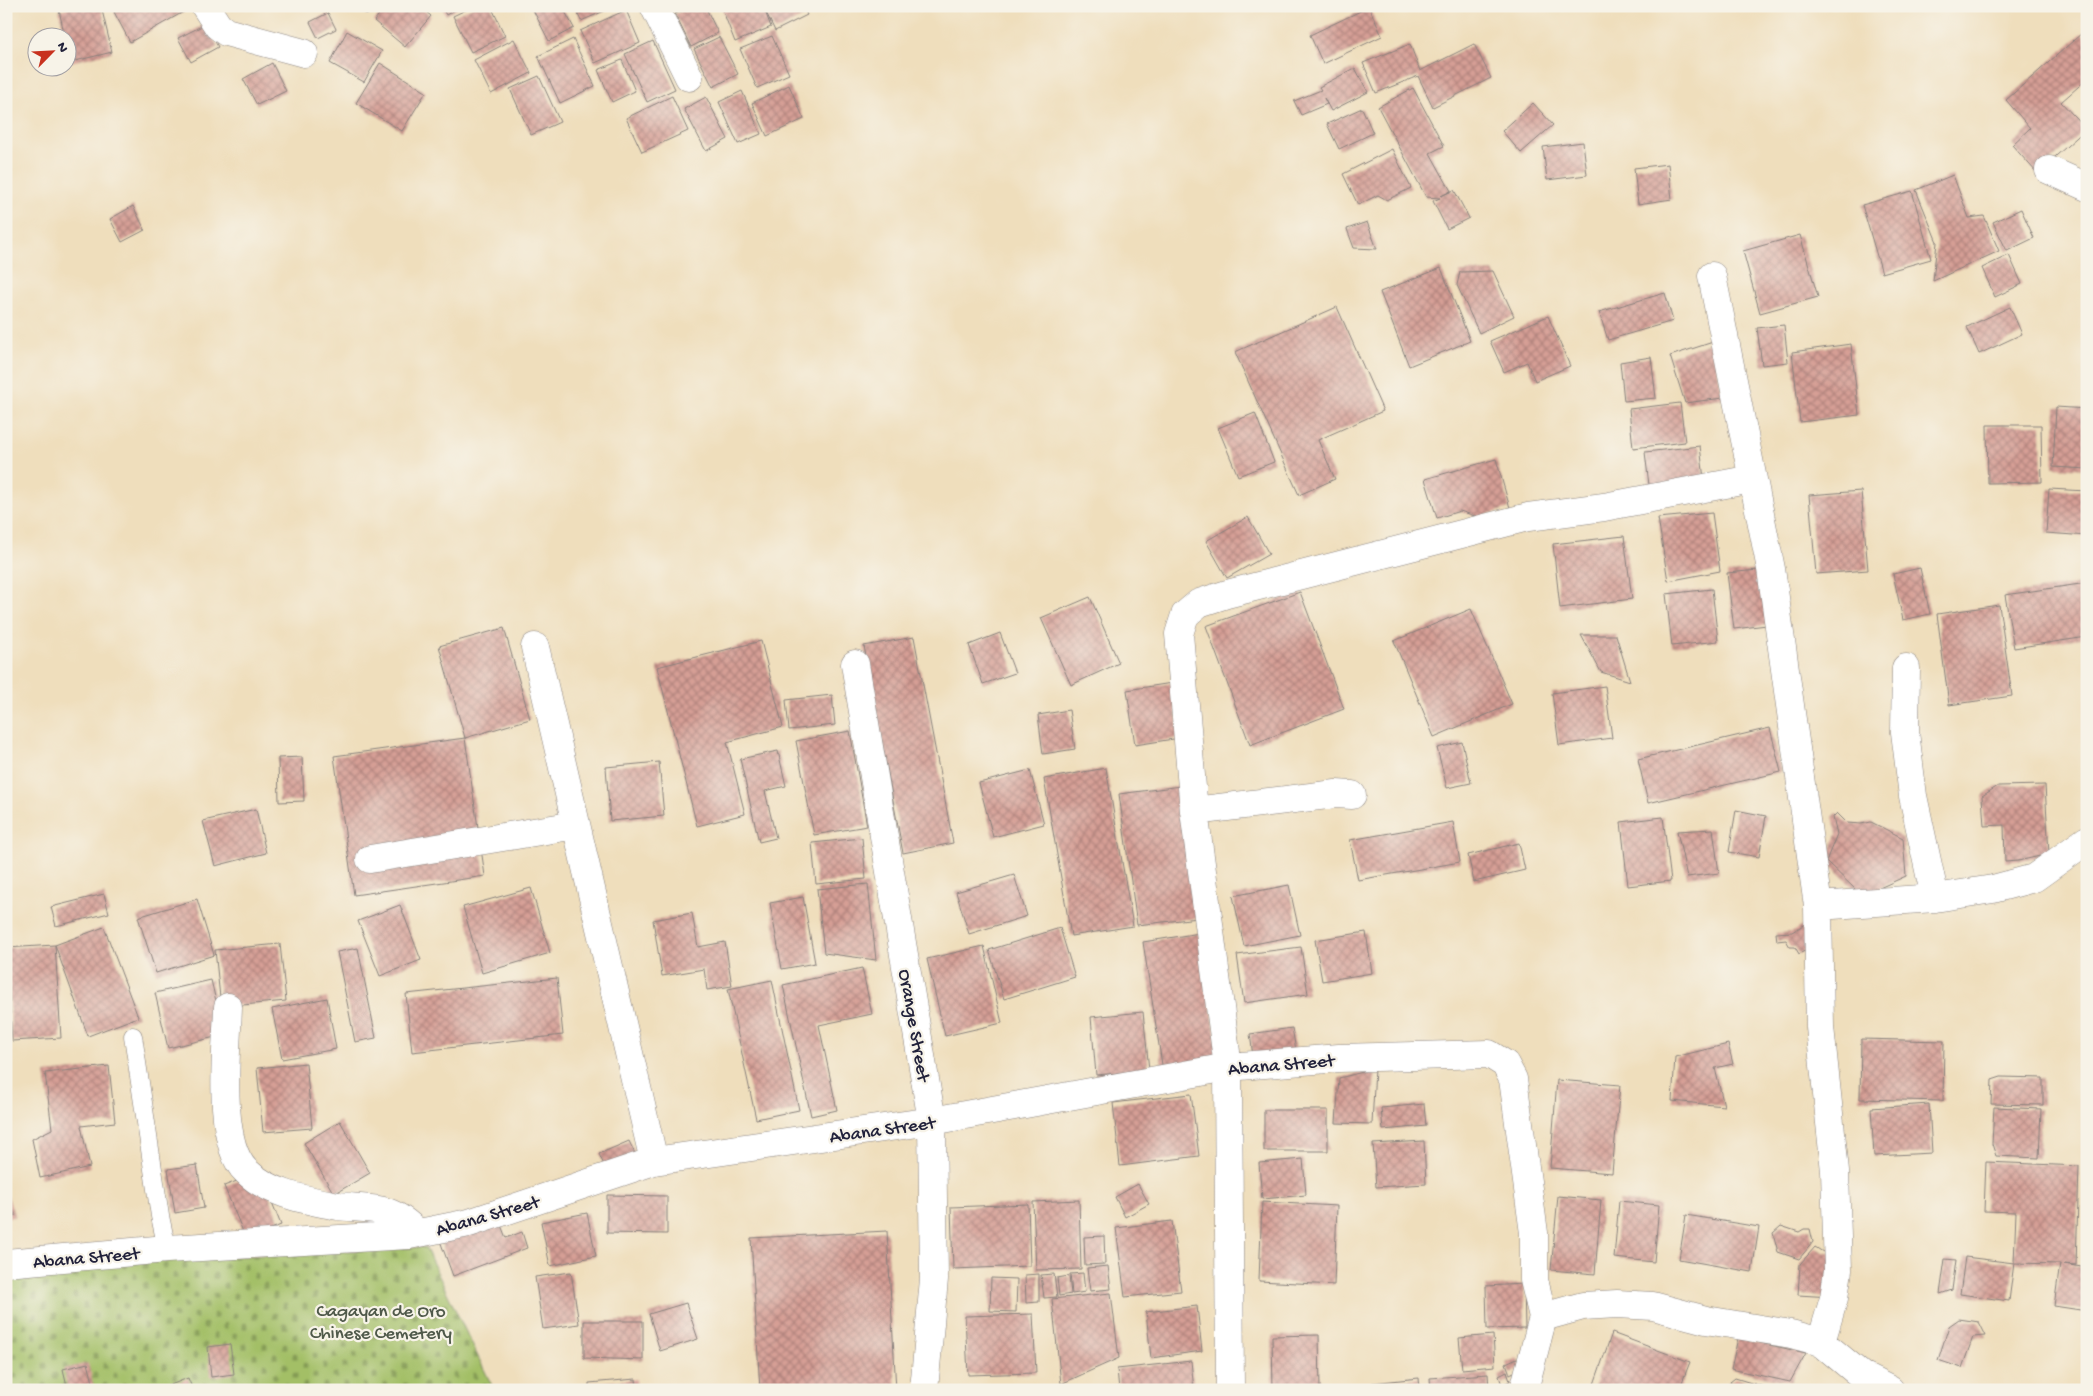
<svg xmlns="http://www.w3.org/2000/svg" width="2093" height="1396" font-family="'Gochi Hand',sans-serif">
<defs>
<pattern id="cemetery-stones" width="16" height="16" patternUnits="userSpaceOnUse" patternTransform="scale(1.25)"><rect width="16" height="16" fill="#a3bf66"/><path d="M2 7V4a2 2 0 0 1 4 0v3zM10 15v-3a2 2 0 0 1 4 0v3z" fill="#849b55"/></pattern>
<pattern id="building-cross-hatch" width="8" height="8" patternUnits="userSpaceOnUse" patternTransform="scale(1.25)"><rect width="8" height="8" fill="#d69f95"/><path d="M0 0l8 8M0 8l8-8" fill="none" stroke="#ad817b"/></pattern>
</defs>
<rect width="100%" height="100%" fill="#f7f3e8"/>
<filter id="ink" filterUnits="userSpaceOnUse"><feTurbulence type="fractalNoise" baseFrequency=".02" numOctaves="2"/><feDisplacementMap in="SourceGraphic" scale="10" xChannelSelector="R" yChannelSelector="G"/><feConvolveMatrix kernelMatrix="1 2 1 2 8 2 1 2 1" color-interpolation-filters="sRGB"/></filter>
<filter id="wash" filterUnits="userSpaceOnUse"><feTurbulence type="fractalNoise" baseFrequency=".0096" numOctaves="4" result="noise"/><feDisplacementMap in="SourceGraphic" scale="20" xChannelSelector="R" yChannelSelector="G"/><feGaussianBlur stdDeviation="1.12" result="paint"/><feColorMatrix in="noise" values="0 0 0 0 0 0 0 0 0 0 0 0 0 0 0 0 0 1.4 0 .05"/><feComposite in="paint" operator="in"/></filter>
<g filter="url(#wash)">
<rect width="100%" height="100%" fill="#efdebc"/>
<!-- cemetery -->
<path fill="url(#cemetery-stones)" stroke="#627050" d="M425 1247 494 1390H6V1274L166 1260Z"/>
<g id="blocks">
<!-- building -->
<path fill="url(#building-cross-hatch)" d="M75 6H101L112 52 71 62 68 38H65L59 10Z
M124 6H194L130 42 114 12Z
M358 6H376L367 15Z
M386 6H419L431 16 405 47 374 21Z
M441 6H462L446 15Z
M474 6H491L505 36 471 52 453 16Z
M531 6H562L574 28 549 41Z
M574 6H616L581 21Z
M693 6H705L718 33 691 47 675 14Z
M721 6H763L771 27 735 42Z
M763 6H803L807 15 775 31Z
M1369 7 1382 36 1323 64 1310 35Z
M626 10 640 43 595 63 580 31Z
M328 13 336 29 318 38 310 22Z
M206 24 218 47 191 62 178 38Z
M347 31 382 51 364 82 330 63Z
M2082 33 2087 39V79L2061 102 2086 129 2037 173 2012 145 2030 128 2006 100Z
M772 36 789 74 757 88 740 49Z
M719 37 738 74 713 87 694 49Z
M514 39 531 73 491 94 474 60Z
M573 39 595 86 560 103 538 56Z
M653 41 675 89 647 102 625 54Z
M1410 44 1420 71 1474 44 1491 78 1433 107 1418 76 1376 93 1363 63Z
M622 60 635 91 612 102 598 70Z
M272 63 286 91 257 105 243 79Z
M380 63 426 92 402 131 356 103Z
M1355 68 1368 92 1331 111 1324 98 1327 104 1301 115 1294 101 1321 90 1319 87Z
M539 76 560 122 531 135 510 89Z
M789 85 804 119 767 136 752 103Z
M1413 88 1444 146 1430 153 1451 191 1441 196 1454 190 1469 218 1447 229 1433 201 1440 198 1426 197 1378 107Z
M742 91 761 134 738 144 719 102Z
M672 96 688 131 642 152 626 118Z
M706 97 728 139 706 151 684 109Z
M1533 103 1553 125 1521 153 1502 131Z
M1362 108 1373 133 1339 149 1327 124Z
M1583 142 1587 175 1547 180 1543 147Z
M1392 149 1411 188 1387 200 1378 195 1358 205 1343 174Z
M1668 164 1672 199 1638 204 1634 168Z
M1953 175 1969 218 1984 216 1999 251 1933 281 1937 242 1916 190Z
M1912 191 1931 259 1882 273 1862 205Z
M133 206 145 230 122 242 110 219Z
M2021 209 2034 238 2007 251 1993 222Z
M1367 222 1377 249 1354 248 1347 229Z
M1800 235 1818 297 1760 313 1743 251Z
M2009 255 2022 284 1995 297 1982 268Z
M1441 268 1470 341 1409 366 1380 292Z
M1493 271 1514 316 1479 333 1457 285 1460 272Z
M1665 293 1673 321 1608 340 1599 312Z
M1337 307 1383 411 1318 440 1335 479 1299 495 1235 352Z
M2010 307 2022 334 1979 354 1967 327Z
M1548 316 1570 366 1535 381 1527 362 1504 372 1490 341Z
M1784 325 1788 362 1762 365 1757 328Z
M1713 342 1723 398 1685 403 1670 356Z
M1851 344 1859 415 1800 422 1792 352Z
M1651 357 1656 398 1624 401 1620 362Z
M1680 403 1685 442 1633 448 1629 409Z
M2056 407 2087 409V469L2053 467Z
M1255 413 1274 462 1238 476 1218 428Z
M1987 425H2041L2042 482 1988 483Z
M1700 446 1704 479 1649 485 1645 452Z
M1496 459 1510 508 1478 517 1460 511 1437 518 1425 479Z
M2049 489 2087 491V536L2046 533Z
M1861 491 1868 570 1816 574 1809 495Z
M1712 513 1720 571 1668 581 1658 518Z
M1248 517 1269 554 1227 578 1206 541Z
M1624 536 1632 599 1560 608 1553 544Z
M1920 568 1930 614 1903 620 1893 574Z
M1769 569 1775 624 1734 629 1727 573Z
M2087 583V637L2014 648 2005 595Z
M1712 589 1718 641 1672 646 1666 594Z
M1300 592 1344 709 1250 745 1206 626Z
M1090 597 1119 663 1071 685 1041 618Z
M1999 605 2012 696 1949 705 1937 614Z
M1471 609 1512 704 1434 737 1394 641Z
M504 628 530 719 465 738 485 876 354 895 334 756 465 738 439 646Z
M1000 633 1015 673 983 684 969 645Z
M1581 635H1616L1630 681 1601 672Z
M914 637 953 843 903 853 864 646Z
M761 641 783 727 727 742 745 814 697 826 657 667Z
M1172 683 1180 738 1135 745 1127 690Z
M1605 686 1612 738 1559 745 1552 693Z
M832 695 835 725 789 730 786 700Z
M1069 710 1075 749 1043 754 1038 715Z
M1770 728 1781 772 1648 803 1638 759Z
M850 731 867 826 814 835 796 741Z
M1462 742 1471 783 1447 788 1437 748Z
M778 751 786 786 765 791 776 838 759 842 740 759Z
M302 757 304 801 279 802 278 758Z
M659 762 664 816 610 821 606 767Z
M1106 768 1133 926 1071 936 1044 779Z
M1030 770 1044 824 993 837 979 783Z
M2045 785 2049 854 2018 861 2005 862 2004 825 1984 826 1982 796 1998 786Z
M1181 786 1198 918 1137 925 1119 794Z
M256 809 266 853 215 866 203 821Z
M1736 810 1766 816 1759 857 1729 852Z
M1837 813 1847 823 1861 824 1871 822 1903 838 1906 876 1875 890 1858 892 1826 861 1837 834 1833 817Z
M1663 817 1671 881 1628 886 1621 822Z
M1453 822 1460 862 1358 880 1350 840Z
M1713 829 1719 873 1687 877 1677 831Z
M862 838 866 879 816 884 812 843Z
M1519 843 1525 870 1474 882 1468 855Z
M1014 875 1027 916 969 934 956 892Z
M868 884 876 960 824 953 817 889Z
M1289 885 1300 935 1244 946 1233 896Z
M531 888 550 953 482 973 463 907Z
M104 894 109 913 56 926 51 907Z
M803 897 815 963 782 969 770 903Z
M197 899 214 955 156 973 138 917Z
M400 905 421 960 380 976 358 921Z
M692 913 698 947 725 942 732 986 707 990 704 969 662 976 653 920Z
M1805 924 1812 947 1799 954 1795 947H1790L1786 940 1777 941 1776 933 1792 932Z
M104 927 138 1017 88 1036 55 945 61 1038 12 1041 6 948 55 945Z
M1060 928 1075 977 1004 999 989 950Z
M1366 932 1372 973 1322 981 1315 940Z
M1200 933 1220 1062 1163 1071 1143 942Z
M280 944 286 1001 221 1007 215 950Z
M984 946 1002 1023 945 1036 927 959Z
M1301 947 1308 994 1244 1003 1237 955Z
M358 948 376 1038 355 1042 337 952Z
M862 968 872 1014 819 1025 837 1110 811 1116 783 985Z
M557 978 563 1035 412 1052 406 994Z
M211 980 224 1035 168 1048 155 993Z
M772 980 799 1110 756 1119 728 989Z
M327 998 336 1049 282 1059 272 1009Z
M1143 1012 1149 1070 1096 1075 1091 1017Z
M1292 1028 1297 1056 1254 1063 1250 1034Z
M1861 1039 1944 1041 1943 1101 1860 1099Z
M1728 1044 1733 1064 1715 1068 1724 1106 1672 1101 1675 1057Z
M306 1063 312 1128 263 1132 257 1068Z
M109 1066 115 1122 81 1126 90 1167 40 1178 32 1139 52 1129 45 1073Z
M1375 1069 1372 1124 1336 1123 1339 1078Z
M2001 1077 2043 1078V1105L1991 1104 1992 1080Z
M1557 1080 1620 1085 1612 1173 1550 1168Z
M1191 1094 1199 1156 1120 1166 1113 1103Z
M1424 1104 1426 1126 1383 1130 1381 1108Z
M1929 1104 1932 1153 1874 1156 1871 1108Z
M1994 1107 2041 1109 2039 1158 1996 1156 1992 1144Z
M1264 1110H1328V1151H1264Z
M340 1121 370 1173 334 1194 304 1143Z
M629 1141 639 1162 609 1176 599 1154Z
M1424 1141 1426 1184 1376 1187 1373 1144Z
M1303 1159 1306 1195 1262 1199 1259 1163Z
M1986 1162 2079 1166 2076 1265 2064 1264 2087 1268V1311L2054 1306 2060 1264 2014 1263 2016 1212 1984 1211Z
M197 1165 204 1208 175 1213 168 1169Z
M260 1172 281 1225 246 1239 224 1186Z
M1138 1184 1149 1204 1125 1217 1115 1197Z
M6 1192 15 1216 6 1219Z
M607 1195 667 1196V1234L607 1233Z
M1558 1196 1601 1200 1595 1274 1551 1270Z
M1079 1200 1081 1269 1036 1270 1033 1202Z
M1619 1201 1659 1205 1654 1262 1614 1258Z
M1262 1202 1337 1206 1334 1285 1259 1281Z
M1028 1204 1030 1266 953 1269 951 1207Z
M587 1213 596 1256 550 1266 541 1222Z
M497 1215 506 1238 522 1232 527 1248 453 1276 439 1238Z
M1686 1215 1759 1227 1752 1272 1679 1259Z
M1172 1221 1181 1291 1125 1297 1116 1228Z
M1781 1226 1799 1232 1804 1229H1810L1813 1242 1799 1259 1778 1252 1773 1233Z
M887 1231 896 1390H760L751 1238Z
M1104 1236 1105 1264 1085 1265 1084 1237Z
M1815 1247 1823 1252H1834L1831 1297 1798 1295 1800 1264Z
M1965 1257 2014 1263 2009 1301 1960 1294Z
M1945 1259 1956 1260 1952 1290 1940 1294Z
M1108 1266 1111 1289 1090 1291 1087 1268Z
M571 1272 579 1324 543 1329 535 1277Z
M1083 1273 1085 1292 1072 1294 1070 1274Z
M1039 1274V1302L1026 1303 1025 1275Z
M1054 1274 1057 1297 1044 1298 1041 1275Z
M1069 1276 1071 1294 1059 1296 1057 1278Z
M991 1278 1017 1279 1016 1312 990 1311Z
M1524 1284 1525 1328 1487 1329 1486 1286Z
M1111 1293 1119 1358 1061 1384 1052 1299Z
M686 1303 698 1339 660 1351 649 1314Z
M1197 1306 1202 1351 1151 1358 1146 1312Z
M1033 1314 1036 1373 968 1375 965 1316Z
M1959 1319 1979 1322 1986 1336 1973 1337 1962 1368 1938 1360 1949 1326Z
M584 1321H643V1360L584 1358Z
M1612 1333 1690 1362 1679 1390H1592Z
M1319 1335 1320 1390H1273L1272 1336Z
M1493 1335 1495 1366 1462 1369 1459 1338Z
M1738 1338 1806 1353 1790 1382 1731 1369Z
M230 1344 234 1374 211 1377 208 1347Z
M1517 1358 1522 1368 1510 1374 1506 1363Z
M1191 1361 1194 1390H1119L1117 1369Z
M88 1363 95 1390H68L63 1369Z
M1507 1372 1510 1381 1502 1385 1499 1376Z
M1488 1374 1489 1390H1431L1430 1378Z
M188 1378 193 1390H158Z
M1419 1378 1420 1390H1373L1372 1383Z
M1735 1378 1771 1389V1390H1720Z
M636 1379 637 1390H589V1383Z
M1841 1384 1854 1390H1831Z"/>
</g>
</g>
<g filter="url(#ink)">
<use href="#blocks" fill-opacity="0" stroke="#88807c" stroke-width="1"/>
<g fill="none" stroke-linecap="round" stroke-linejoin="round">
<defs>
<path id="service" d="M133 1036 160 1216 167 1249"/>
<path id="minor" d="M205 6 218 26 226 32 304 53
M654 6 689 77
M2049 170 2087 187
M1712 276 1771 569 1818 906 1820 1027 1835 1171 1838 1270 1834 1298 1821 1342
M535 647 654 1161
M855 664 932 1121 934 1279 924 1390
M1906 668 1905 732 1913 796 1935 898
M1194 811 1336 794 1352 795
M370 859 576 825
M1818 906 1935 898 1993 889 2034 878 2087 840
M228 1007C227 1047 216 1142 246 1171 269 1194 307 1200 338 1206 353 1208 372 1207 387 1212 399 1216 409 1225 418 1233
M6 1263 167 1249 409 1235 469 1223 654 1161 932 1121 1228 1067 1339 1058 1489 1054 1505 1064 1513 1079 1534 1233V1280L1543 1317
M1230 1390 1228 1067 1194 811 1179 634 1185 615 1199 603 1227 594 1528 517 1604 507 1752 479
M1524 1390 1543 1317 1583 1306 1617 1304 1653 1306 1706 1320 1791 1334 1821 1342 1862 1376 1890 1390"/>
</defs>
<!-- service casing -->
<use href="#service" stroke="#88807c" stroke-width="19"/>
<!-- minor casing -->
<use href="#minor" stroke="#88807c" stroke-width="29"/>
<!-- service -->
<use href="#service" stroke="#fff" stroke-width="18"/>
<!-- minor -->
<use href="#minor" stroke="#fff" stroke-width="28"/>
</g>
</g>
<g text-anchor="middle" stroke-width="4.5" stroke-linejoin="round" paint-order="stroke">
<!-- street labels -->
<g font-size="19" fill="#22223b" stroke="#f7f3e8">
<text transform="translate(916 1025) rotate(80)" y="7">Orange Street</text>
<text transform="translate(1281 1063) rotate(-5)" y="7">Abana Street</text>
<text transform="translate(882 1128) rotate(-8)" y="7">Abana Street</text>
<text transform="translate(487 1214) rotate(-16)" y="7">Abana Street</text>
<text transform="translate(86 1256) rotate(-5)" y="7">Abana Street</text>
</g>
<!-- park labels -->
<g font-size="19" fill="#4f594a" stroke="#f7f3e8">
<text x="381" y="1316">Cagayan de Oro<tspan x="381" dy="22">Chinese Cemetery</tspan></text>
</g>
</g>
<!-- margin -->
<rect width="2093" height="1396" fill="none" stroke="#f7f3e8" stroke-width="25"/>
<!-- north arrow -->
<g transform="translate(52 52) rotate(66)"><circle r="24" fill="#f7f3e8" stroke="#a29fa3"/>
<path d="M0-4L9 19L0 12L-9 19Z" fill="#c8321e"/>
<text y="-8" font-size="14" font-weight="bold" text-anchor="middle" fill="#22223b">N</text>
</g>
</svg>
